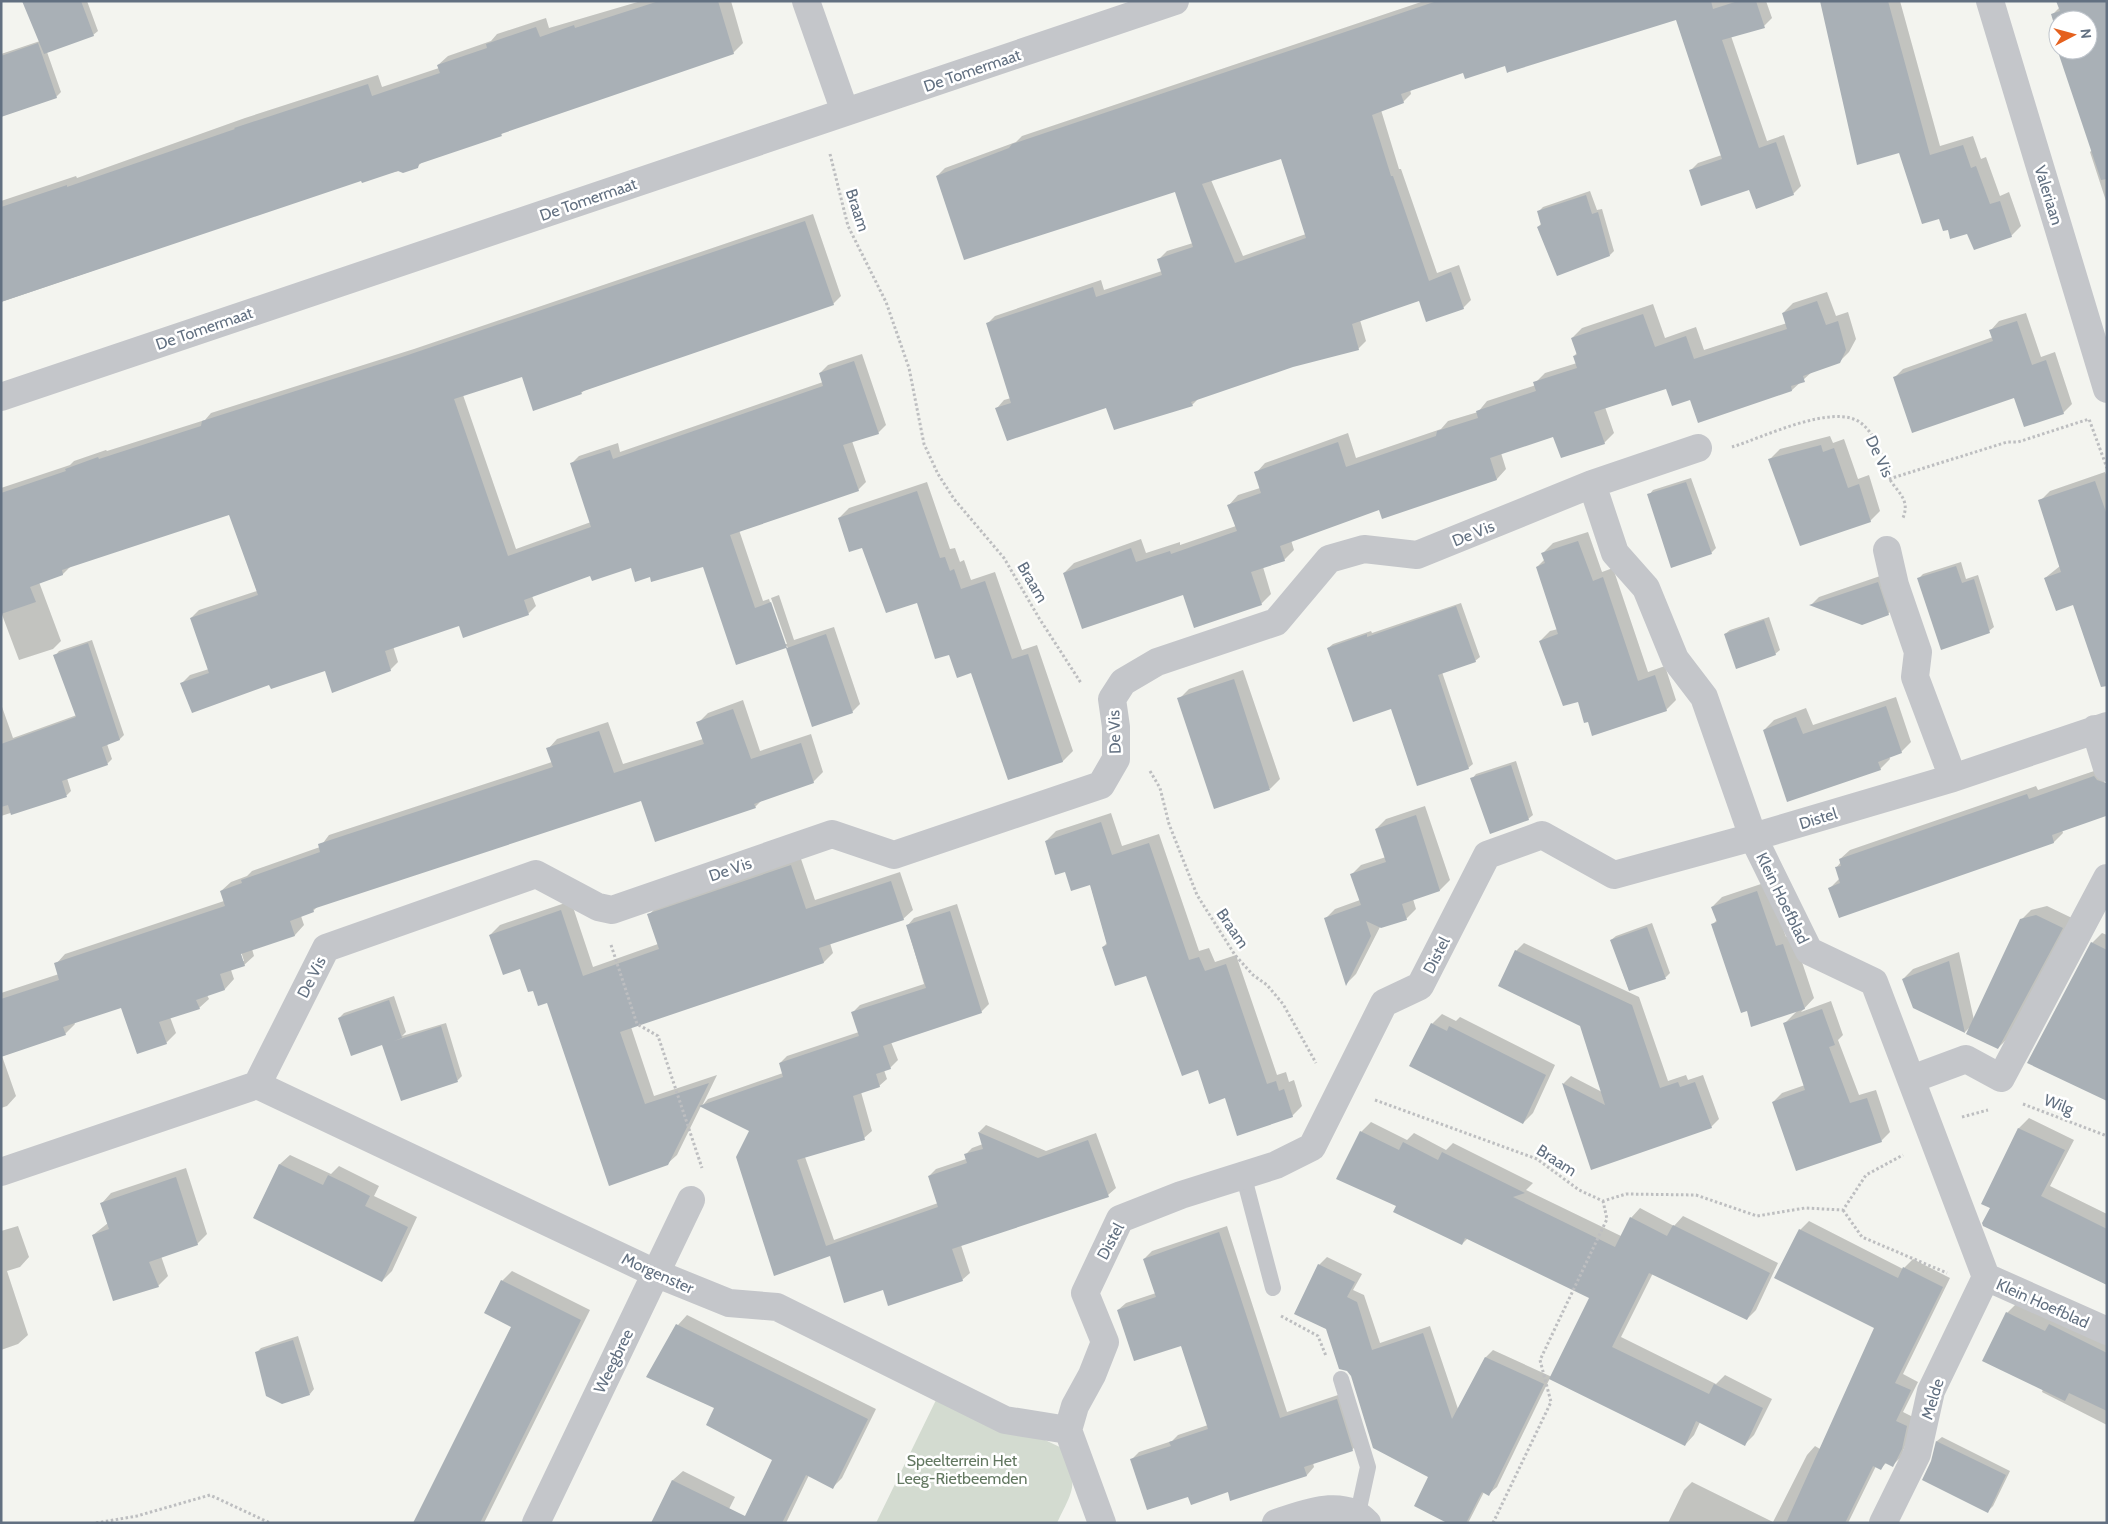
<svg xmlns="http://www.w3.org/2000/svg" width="2108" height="1524" font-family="Cabin,sans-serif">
<rect width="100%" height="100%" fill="#f3f4ef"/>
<!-- green -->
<path fill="#d3dbd0" d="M937 1398 1013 1435 1026 1431 1064 1449C1077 1488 1075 1486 1057 1523H876Z"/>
<!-- shadow -->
<path fill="#0003" fill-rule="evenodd" d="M23 1H87L98 31 93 35 47 52 61 92 56 97 1 102V54L40 41Z
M641 1H731L743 43 733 53 504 131 501 135 422 162 417 167 362 179 1 302V201L76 176 77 178 245 118 378 75 382 87 439 68 438 65 448 56 491 41 497 34 546 18 549 28Z
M1424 1H1766L1772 18 1764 26 1731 36 1767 141 1784 135 1801 186 1793 194 1750 188 1690 171 1698 163 1722 155 1676 18 1505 65 1464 72 1410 89 1411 94 1403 102 1381 110 1399 169H1401L1437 273 1459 265 1471 300 1463 308 1420 300 1360 320 1366 341 1358 349 1293 365 1199 398 1192 405 997 408 1004 400 1011 398 987 324 995 316 1101 280 1104 290 1162 271 1159 259 1167 251 1193 243 1176 191 937 176 945 168 1016 142 1022 136ZM1281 157 1306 234 1243 256 1211 180Z
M1821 1H1900L1940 146 1973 136 1981 159 1986 157 2000 196 2009 192 2021 226 2011 236 1949 228 1899 151Z
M2107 1V115L2059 52 2062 50H2088V20H2058V33L2052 15 2060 7Z
M2107 140V204L2090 152 2099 143Z
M1590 191 1597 210 1602 209 1614 251 1610 255 1538 227 1542 223 1538 212 1543 207Z
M813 214 841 296 833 304 585 390 581 393 523 375 463 395 516 549 591 522 571 464 579 456 618 443 620 452 823 382 820 373 828 365 862 354 886 425 878 433 852 441 866 482 858 490 739 530 763 601 769 599 784 644H787L771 598 779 595 794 640 834 627 860 704 852 712 813 725 787 646 737 663 704 566 651 576 632 566 591 575 532 596 536 606 528 614 460 624 393 646 398 662 390 670 326 669 270 683H182L190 675 209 669 191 618 199 610 257 591 230 513 71 566 63 574 39 582 61 641 53 649 19 660 1 612V488L70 465 74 461 106 450 107 451 205 420 211 413 414 349Z
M1827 292 1836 316 1848 312 1856 339 1849 352 1839 362 1814 370 1792 390 1699 421 1691 398 1667 387 1605 407 1614 433 1604 443 1554 436 1501 453 1506 469 1497 479 1380 508 1291 540 1294 550 1284 560 1263 567 1271 594 1261 604 1183 594 1064 573 1074 563 1141 539 1146 553 1180 542V545L1236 526 1229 505 1238 495 1260 488 1256 473 1265 463 1348 433 1356 458 1441 429 1448 421 1478 412 1487 401 1536 385 1535 383 1545 373 1577 363 1574 356 1577 353 1572 338 1582 328 1653 304 1665 338 1696 327 1704 350 1787 323 1783 313 1793 303Z
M2026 313 2041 357 2055 352 2072 404 2063 413 2015 397 1894 378 1903 369 1993 337 1991 330 1999 321Z
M1830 436 1833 443 1844 439 1858 479 1869 475 1880 511 1870 521 1770 459 1780 449Z
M2105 472 2107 477V672L2074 603 2045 578 2060 566 2040 501 2050 491Z
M1691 478 1716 548 1711 553 1649 495 1653 490Z
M927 482 950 549 955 548 960 562 964 560 971 580 995 572 1022 650 1037 645 1073 751 1063 761 1009 779 972 671 950 653 918 602 863 546 839 518 849 508Z
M1588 532 1602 572 1613 568 1648 672 1665 666 1676 700 1666 710 1588 721 1578 700 1540 641 1550 631 1558 629 1537 567 1545 559 1543 553 1553 543Z
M1961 562 1966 579 1978 575 1994 627 1989 631 1918 579 1923 574Z
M1886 574 1896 606 1888 614 1811 605 1819 597Z
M1461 603 1480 657 1475 661 1442 672 1473 764 1468 768 1392 707 1328 648 1333 644 1371 631 1372 633Z
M1769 617 1780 650 1775 654 1725 634 1730 630Z
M92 640 124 735 120 739 107 744 112 759 107 764 67 778 71 791 67 795 1 816V704L13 738 77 715 55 656 59 651Z
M1243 670 1280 779 1270 789 1179 699 1189 689Z
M1896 697 1911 742 1901 752 1889 756 1890 759 1880 769 1764 730 1774 720 1806 708 1813 725Z
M743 700 760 751 811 734 823 772 813 782 762 800 755 807 641 799 319 905 313 911 301 916 304 925 295 935 252 949 254 956 244 965 231 970 234 979 225 989 207 995 209 999 199 1008 170 1017 176 1033 166 1043 122 1006 74 1022 75 1024 65 1034 2 1056 16 1096 7 1106 1 1108V993L59 974 56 964 65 954 224 901 221 891 231 882 247 876 252 871 320 847 329 835 552 762 548 749 557 739 608 722 623 764 703 739 698 723 708 713ZM240 948 244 961H242Z
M1516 761 1533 815 1528 819 1472 779 1476 774Z
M2100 769 2107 790V812L2103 816 2062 830 2063 833 2054 842 1839 917 1830 888 1840 878 1836 868 1841 862 1840 859 1850 850 2036 786 2038 790Z
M1425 806 1450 880 1440 890 1413 899 1416 909 1406 919 1380 927 1356 974 1347 983 1325 919 1335 909 1360 900 1351 875 1361 865 1386 857 1376 829 1386 819Z
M1111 813 1122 846 1159 834 1199 951 1209 948 1215 962 1236 955 1277 1075 1286 1072 1289 1082 1294 1080 1302 1106 1292 1116 1225 1097 1199 1068 1147 974 1103 947 1107 943 1090 883 1066 870 1046 841 1056 831Z
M800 856 815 900 900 872 913 910 903 919 830 943 833 953 824 962 631 1027 654 1096 717 1075 702 1106 708 1099 783 1073 780 1063 787 1056 859 1032 853 1012 860 1005 924 984 907 926 914 918 957 904 989 1004 981 1012 891 1042 898 1060 890 1068 884 1070 887 1079 879 1086 861 1092 872 1131 864 1138 805 1157 834 1240 938 1203 929 1176 936 1169 966 1159 965 1155 972 1148 983 1144 979 1132 986 1125 1046 1151 1096 1133 1116 1188 1108 1195 961 1245 970 1273 962 1280 884 1288 830 1255 750 1130 701 1106 677 1155 667 1164 547 1001 534 989 521 967 490 935 500 925 571 901 593 967 658 944 649 915 658 905Z
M1767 882 1786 937 1793 935 1814 998 1801 1012 1831 1001 1843 1035 1838 1040 1859 1095 1876 1090 1890 1132 1881 1141 1773 1102 1782 1093 1805 1085 1785 1023 1797 1011 1748 1009 1712 925 1717 920 1712 907 1722 897Z
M2047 906 2072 918 2008 1038 1998 1048 1971 1026 1965 1032 1914 1007 1903 979 1913 969 1959 952 1974 1020 2021 920 2031 910Z
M1652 923 1670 973 1666 977 1629 990 1611 940 1616 936Z
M2102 933 2107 935V1099L2092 943Z
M1524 943 1639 997 1668 1081 1686 1075 1688 1080 1703 1075 1719 1119 1711 1127 1592 1168 1563 1084 1571 1076 1602 1092 1581 1025 1516 951Z
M394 996 406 1032 402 1036 446 1023 462 1076 458 1080 402 1099 383 1043 339 1018 344 1013Z
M1442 1014 1456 1021 1460 1017 1555 1065 1533 1113 1523 1123 1432 1024Z
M2029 1118 2074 1140 2050 1186 2107 1214V1285L1983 1203 2019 1128Z
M1371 1122 1407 1140 1414 1133 1446 1150 1453 1143 1533 1183 1526 1190 1621 1236 1631 1218 1640 1208 1674 1226 1683 1216 1778 1263 1756 1310 1747 1319 1653 1273 1621 1337 1716 1384 1725 1375 1772 1399 1754 1435 1745 1444 1700 1422 1694 1435 1685 1445 1550 1378 1497 1487 1489 1494 1484 1492 1468 1523H1449L1430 1476 1352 1376 1327 1329 1295 1313 1319 1265 1327 1257 1362 1274 1353 1290 1364 1295 1380 1343 1430 1326 1458 1409 1486 1357 1493 1350 1552 1377 1591 1297 1468 1238 1462 1244 1398 1206 1361 1132Z
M290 1155 331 1174 339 1166 379 1186 374 1196 417 1217 392 1271 382 1281 254 1217 280 1164Z
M186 1168 207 1234 197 1244 161 1256 168 1276 158 1286 93 1235 108 1223 102 1203 111 1193Z
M1809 1221 1903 1269 1913 1259 1950 1278 1903 1374 1918 1382 1903 1412 1915 1418 1901 1457 1893 1465 1887 1462 1881 1468 1876 1466 1848 1523H1668L1684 1490 1692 1482 1773 1522 1807 1455 1815 1446 1820 1449 1876 1327 1800 1230Z
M18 1226 29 1257 20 1267 7 1271 28 1335 18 1344 1 1350V1231Z
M1227 1226 1287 1412 1344 1393 1359 1442 1352 1450 1313 1463 1314 1467 1307 1475 1231 1499 1228 1491 1188 1495 1132 1459 1139 1452 1172 1441 1178 1435 1208 1425 1181 1344 1118 1310 1126 1303 1156 1293 1144 1259 1152 1251Z
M512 1271 590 1310 484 1523H414L512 1326 502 1281Z
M2017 1303 2107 1338V1425L2042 1392 2043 1389 2007 1313Z
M687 1315 876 1409 842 1478 833 1487 809 1475 786 1523H742L774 1460 716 1408 678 1325Z
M298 1336 314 1389 310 1394 256 1353 261 1348Z
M1942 1437 2010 1471 1993 1506 1988 1511 1932 1461 1937 1441Z
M683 1471 735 1497 722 1523H652L673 1480Z"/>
<!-- building -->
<path fill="#a9b0b6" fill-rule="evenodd" d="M22 1H81L94 36 44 54Z
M659 1H718L734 54 501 134 502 136 419 164 418 168 403 173 398 171 362 183 361 181 1 302V207L67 185V187L235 129 234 128 368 84 372 96 440 73 437 65 487 48 486 44 536 27 540 37 574 25 575 28Z
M1437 1H1711L1713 9 1738 1H1756L1765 28 1722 40 1759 148 1776 142 1794 195 1756 209 1749 190 1701 206 1689 170 1722 159 1676 20 1509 72 1507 73 1505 66 1465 79 1463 73 1401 94 1404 103 1372 115 1391 176H1393L1429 281 1451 272 1464 309 1426 322 1419 301 1352 324 1359 350 1293 367 1191 402 1193 406 1114 430 1106 408 1007 441 995 408 1011 403 986 323 1093 287 1096 297 1162 275 1157 259 1193 247 1175 192 964 260 936 176 1009 148 1012 144ZM1281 159 1306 238 1235 263 1202 184Z
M1820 1H1888L1930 155 1963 145 1971 168 1976 166 1990 204 2000 201 2012 237 1974 250 1967 234 1950 239 1948 230 1943 231 1939 219 1922 224 1899 153 1857 165Z
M2056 1H2107V179L2101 180 2058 52 2088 50V20H2058V37L2051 14 2060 11Z
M38 43 57 98 1 117V56Z
M1586 195 1592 214 1598 212 1610 256 1557 276 1537 227 1541 225 1537 211Z
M805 221 834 305 581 392 582 394 533 411 522 377 454 399 508 556 591 527 570 463 610 450 613 459 823 386 819 373 854 361 879 434 843 445 859 491 730 535 755 608 771 602 787 648 826 634 853 713 812 727 786 648 736 665 703 567 651 582 650 577 635 582 631 568 592 581 590 576 524 600 529 615 463 638 459 626 385 651 391 671 332 693 325 671 271 689 269 685 192 713 180 683 209 673 190 618 258 595 229 515 62 570 63 575 30 587 36 602 1 614V493L66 471 65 469 98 457 99 459 201 426 202 421 405 356Z
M1817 301 1826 325 1838 321 1846 350 1840 363 1803 376 1805 382 1791 386 1792 391 1698 423 1690 400 1672 406 1666 389 1594 412 1605 444 1561 458 1553 437 1490 458 1497 480 1382 519 1379 510 1280 546 1285 561 1251 572 1262 605 1194 628 1183 595 1082 629 1063 573 1131 548 1136 562 1170 551 1171 554 1237 531 1227 505 1261 493 1254 472 1338 442 1346 467 1436 436 1437 431 1478 418 1476 411 1536 391 1533 382 1577 368 1573 356 1577 355 1571 338 1643 314 1655 347 1686 336 1694 359 1787 329 1782 313Z
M2017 321 2032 365 2046 360 2064 414 2024 427 2014 398 1912 433 1893 377 1993 341 1989 330Z
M1821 445 1823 452 1834 448 1848 488 1859 484 1871 522 1800 546 1768 459Z
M2095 481 2107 515V686L2101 687 2073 605 2056 611 2044 578 2061 572 2038 500Z
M1686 482 1712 554 1671 568 1647 494Z
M917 491 940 558 945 557 950 571 954 569 961 589 985 581 1012 659 1028 654 1063 762 1008 780 971 673 957 678 949 655 935 659 917 603 886 613 862 548 849 552 838 518Z
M1578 541 1593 581 1603 577 1638 681 1655 675 1667 711 1592 736 1588 722 1584 723 1578 702 1563 706 1539 641 1558 634 1536 567 1545 563 1541 553Z
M1956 566 1962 583 1974 579 1990 633 1941 650 1917 578Z
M1878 582 1889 615 1862 625 1809 605Z
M1456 606 1476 662 1438 675 1469 769 1417 786 1391 709 1353 722 1327 648 1367 634V637Z
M1764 620 1776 655 1736 669 1724 634Z
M88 643 120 740 102 747 108 765 62 781 67 797 11 815 8 805 1 807V744L76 717 53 655Z
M1234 679 1270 790 1214 809 1177 698Z
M1886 706 1902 753 1878 762 1881 770 1787 802 1763 730 1796 717 1803 734Z
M733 709 751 759 801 743 814 783 754 804 756 808 655 842 641 801 313 909 314 912 290 921 295 936 241 954 245 966 220 974 225 990 196 1000 200 1009 159 1022 167 1044 137 1054 121 1008 63 1027 66 1035 1 1057V999L59 980 54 963 225 906 220 891 242 883 241 880 320 852 318 844 553 767 546 748 599 731 614 773 704 744 696 722Z
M1511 765 1529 820 1490 834 1470 778Z
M2094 776 2097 780 2106 783V816L2052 835 2054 843 1839 918 1828 888 1840 883 1835 867 1841 866 1839 859 2027 794 2029 799Z
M1416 815 1440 891 1402 904 1407 920 1381 928 1366 921 1371 936 1346 986 1324 918 1361 905 1350 874 1386 862 1375 829Z
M1101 822 1112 855 1149 843 1189 960 1199 957 1205 971 1226 964 1267 1084 1276 1081 1279 1091 1284 1089 1293 1117 1237 1136 1225 1098 1209 1104 1198 1070 1182 1076 1146 976 1115 986 1102 947 1107 945 1090 885 1071 891 1065 872 1055 875 1045 841Z
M791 865 806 909 891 881 904 920 819 948 824 963 620 1032 645 1104 709 1083 668 1165 609 1186 547 1003 538 1006 533 991 528 992 520 969 503 975 489 935 561 910 583 976 659 949 647 914Z
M1757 891 1776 946 1783 944 1805 1009 1751 1027 1747 1011 1741 1013 1711 924 1717 922 1711 907Z
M950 911 982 1013 883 1046 891 1069 876 1074 880 1087 853 1096 865 1140 797 1160 826 1246 938 1207 928 1176 967 1163 964 1154 983 1149 978 1132 1038 1158 1088 1140 1109 1197 952 1249 963 1281 888 1306 883 1290 844 1303 830 1256 774 1276 736 1157 749 1131 699 1106 783 1077 779 1063 859 1036 851 1012 926 988 906 925Z
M2036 915 2063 928 1998 1049 1966 1034 2020 919Z
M1647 927 1666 979 1629 991 1610 940Z
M2091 942 2107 950V1101L2027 1063Z
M1515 950 1632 1005 1660 1088 1678 1082 1680 1087 1695 1082 1712 1128 1591 1170 1562 1083 1605 1105 1580 1026 1498 986Z
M1949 961 1965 1033 1913 1008 1902 979Z
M389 1000 402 1038 394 1041 441 1026 458 1082 401 1101 382 1045 351 1056 338 1018Z
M1822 1009 1835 1045 1829 1047 1850 1103 1867 1098 1882 1142 1796 1171 1772 1102 1805 1090 1783 1023Z
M1431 1023 1447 1031 1449 1026 1546 1075 1523 1124 1409 1066Z
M2018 1128 2065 1150 2041 1196 2107 1229V1285L1983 1226 1982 1223 1990 1208 1981 1204Z
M1360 1131 1399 1150 1403 1142 1438 1160 1442 1152 1525 1193 1513 1197 1615 1247 1630 1217 1667 1236 1673 1225 1770 1273 1747 1320 1649 1273 1612 1347 1709 1394 1714 1384 1763 1408 1745 1446 1696 1421 1685 1446 1549 1379 1589 1298 1465 1238 1462 1245 1393 1212 1396 1206 1336 1179Z
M279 1164 323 1185 328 1175 349 1185 370 1196 365 1206 408 1227 382 1282 253 1218Z
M176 1177 198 1245 149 1262 159 1287 113 1301 92 1235 109 1229 100 1203Z
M1799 1229 1898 1278 1903 1267 1943 1287 1895 1383 1911 1390 1896 1421 1907 1426 1902 1449 1893 1467 1885 1463 1881 1470 1873 1466 1845 1523H1786L1874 1328 1774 1278Z
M1219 1232 1280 1418 1337 1399 1353 1451 1304 1467 1307 1476 1230 1501 1228 1492 1191 1505 1188 1497 1147 1510 1130 1459 1171 1446 1169 1442 1208 1429 1181 1346 1134 1361 1117 1310 1156 1297 1143 1259Z
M1318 1264 1355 1282 1347 1297 1357 1302 1372 1350 1423 1333 1452 1419 1485 1357 1544 1384 1489 1496 1482 1492 1466 1523H1447L1414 1506 1428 1477 1373 1448 1351 1376 1347 1371 1339 1369 1326 1329 1294 1314Z
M501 1280 581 1320 480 1523H413L511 1327 484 1313Z
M2006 1312 2045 1331 2049 1324 2107 1353V1411L2069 1393 2065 1401 1982 1361Z
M676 1324 868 1419 833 1489 806 1475 782 1523H651L672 1480 745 1516 772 1460 706 1425 714 1408 646 1377Z
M293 1340 310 1395 282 1404 266 1396 255 1352Z
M1936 1441 2006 1475 1988 1513 1922 1480 1931 1461Z"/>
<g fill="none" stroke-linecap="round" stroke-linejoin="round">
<!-- path -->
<path stroke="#bdbec0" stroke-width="3" stroke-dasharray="2.5 2.5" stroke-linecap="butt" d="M830 154 848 226 886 302 909 368 924 444 938 474 954 499 1004 558 1039 618 1081 683
M1732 447C1762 438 1834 402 1861 423 1876 435 1882 455 1887 473 1893 491 1913 497 1902 520
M1889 479 2007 442H2018L2089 419 2107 468
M1150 771 1160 788 1169 824 1197 895 1235 955 1253 975 1267 985 1283 1004 1316 1063
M611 945 637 1024 658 1036 702 1168
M1375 1100 1537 1159 1579 1190 1603 1201 1626 1194 1696 1195 1757 1216 1805 1208 1843 1210 1866 1175 1903 1155
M2023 1104 2107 1136
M1962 1117 1988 1110
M1843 1210 1862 1237 1947 1273
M1281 1316 1318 1336 1326 1356
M96 1523 137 1516 210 1495 270 1523
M1493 1523 1551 1402 1540 1360 1607 1219 1603 1201"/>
<!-- service -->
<path stroke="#c4c6ca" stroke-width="16" d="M1243 1174 1273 1288
M1341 1379 1368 1467 1358 1513"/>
<!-- minor -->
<path stroke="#c4c6ca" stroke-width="28" d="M806 1 845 112
M1990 1 2107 389
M1 397 1175 1
M1592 484 1615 553 1646 588 1675 659 1704 697 1753 837 1809 951 1874 982 1986 1277 2107 1331
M1887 550 1895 585 1918 652 1915 677 1953 778
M2095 729 2107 768
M1912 1079 1966 1059 2001 1078 2107 878
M257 1085 655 1273 729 1303 777 1307 1005 1420 1068 1430
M1 1172 257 1085 326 948 536 874 598 907 612 910 832 834 894 855 1101 785 1116 759V727L1112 699 1123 682 1157 662 1276 622 1329 559 1364 549 1417 555 1592 484 1698 448
M536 1523 691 1200
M1102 1523 1068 1430 1075 1406 1092 1375 1105 1342 1085 1293 1120 1219 1181 1195 1276 1165 1312 1147 1384 1003 1420 986 1487 855 1542 835 1614 875 1753 837 1953 778 2107 726
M1276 1523C1305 1514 1343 1497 1367 1523
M1883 1523 1917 1454 1931 1391 1986 1277"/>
</g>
<g text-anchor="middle" stroke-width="5" stroke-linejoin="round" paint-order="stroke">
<!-- street labels -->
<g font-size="16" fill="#627081" stroke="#fff">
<text transform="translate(972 70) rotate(-19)" y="6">De Tomermaat</text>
<text transform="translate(2049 195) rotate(73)" y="6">Valeriaan</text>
<text transform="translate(588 199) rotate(-19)" y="6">De Tomermaat</text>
<text transform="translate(858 210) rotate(72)" y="6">Braam</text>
<text transform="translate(204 328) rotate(-19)" y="6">De Tomermaat</text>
<text transform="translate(1880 456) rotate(65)" y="6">De Vis</text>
<text transform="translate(1473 533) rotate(-22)" y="6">De Vis</text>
<text transform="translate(1033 582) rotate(60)" y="6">Braam</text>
<text transform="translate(1114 732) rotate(-92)" y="6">De Vis</text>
<text transform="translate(1818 818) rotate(-17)" y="6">Distel</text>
<text transform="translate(730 869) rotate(-19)" y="6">De Vis</text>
<text transform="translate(1783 898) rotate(64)" y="6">Klein Hoefblad</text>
<text transform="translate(1233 928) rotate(56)" y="6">Braam</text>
<text transform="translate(1436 955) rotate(-63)" y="6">Distel</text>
<text transform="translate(311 977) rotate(-63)" y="6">De Vis</text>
<text transform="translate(2059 1104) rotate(21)" y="6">Wilg</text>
<text transform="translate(1557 1160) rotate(33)" y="6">Braam</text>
<text transform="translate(1110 1241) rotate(-62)" y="6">Distel</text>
<text transform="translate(658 1273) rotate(24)" y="6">Morgenster</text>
<text transform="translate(2043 1303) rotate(24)" y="6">Klein Hoefblad</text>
<text transform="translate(613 1361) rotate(-64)" y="6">Weegbree</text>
<text transform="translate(1932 1399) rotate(-73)" y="6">Melde</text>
</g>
<!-- park labels -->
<g font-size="16" fill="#637861" stroke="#fff">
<text x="962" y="1466">Speelterrein Het<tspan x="962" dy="18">Leeg-Rietbeemden</tspan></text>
</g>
</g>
<!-- border -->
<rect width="2108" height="1524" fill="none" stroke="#627081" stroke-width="5"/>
<!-- north arrow -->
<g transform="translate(2073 35) rotate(84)"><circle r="24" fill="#ffffff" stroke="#c0c6cd"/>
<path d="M0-4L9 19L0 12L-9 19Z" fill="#e5611e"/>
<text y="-8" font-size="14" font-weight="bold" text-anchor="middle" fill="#627081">N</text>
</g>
</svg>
